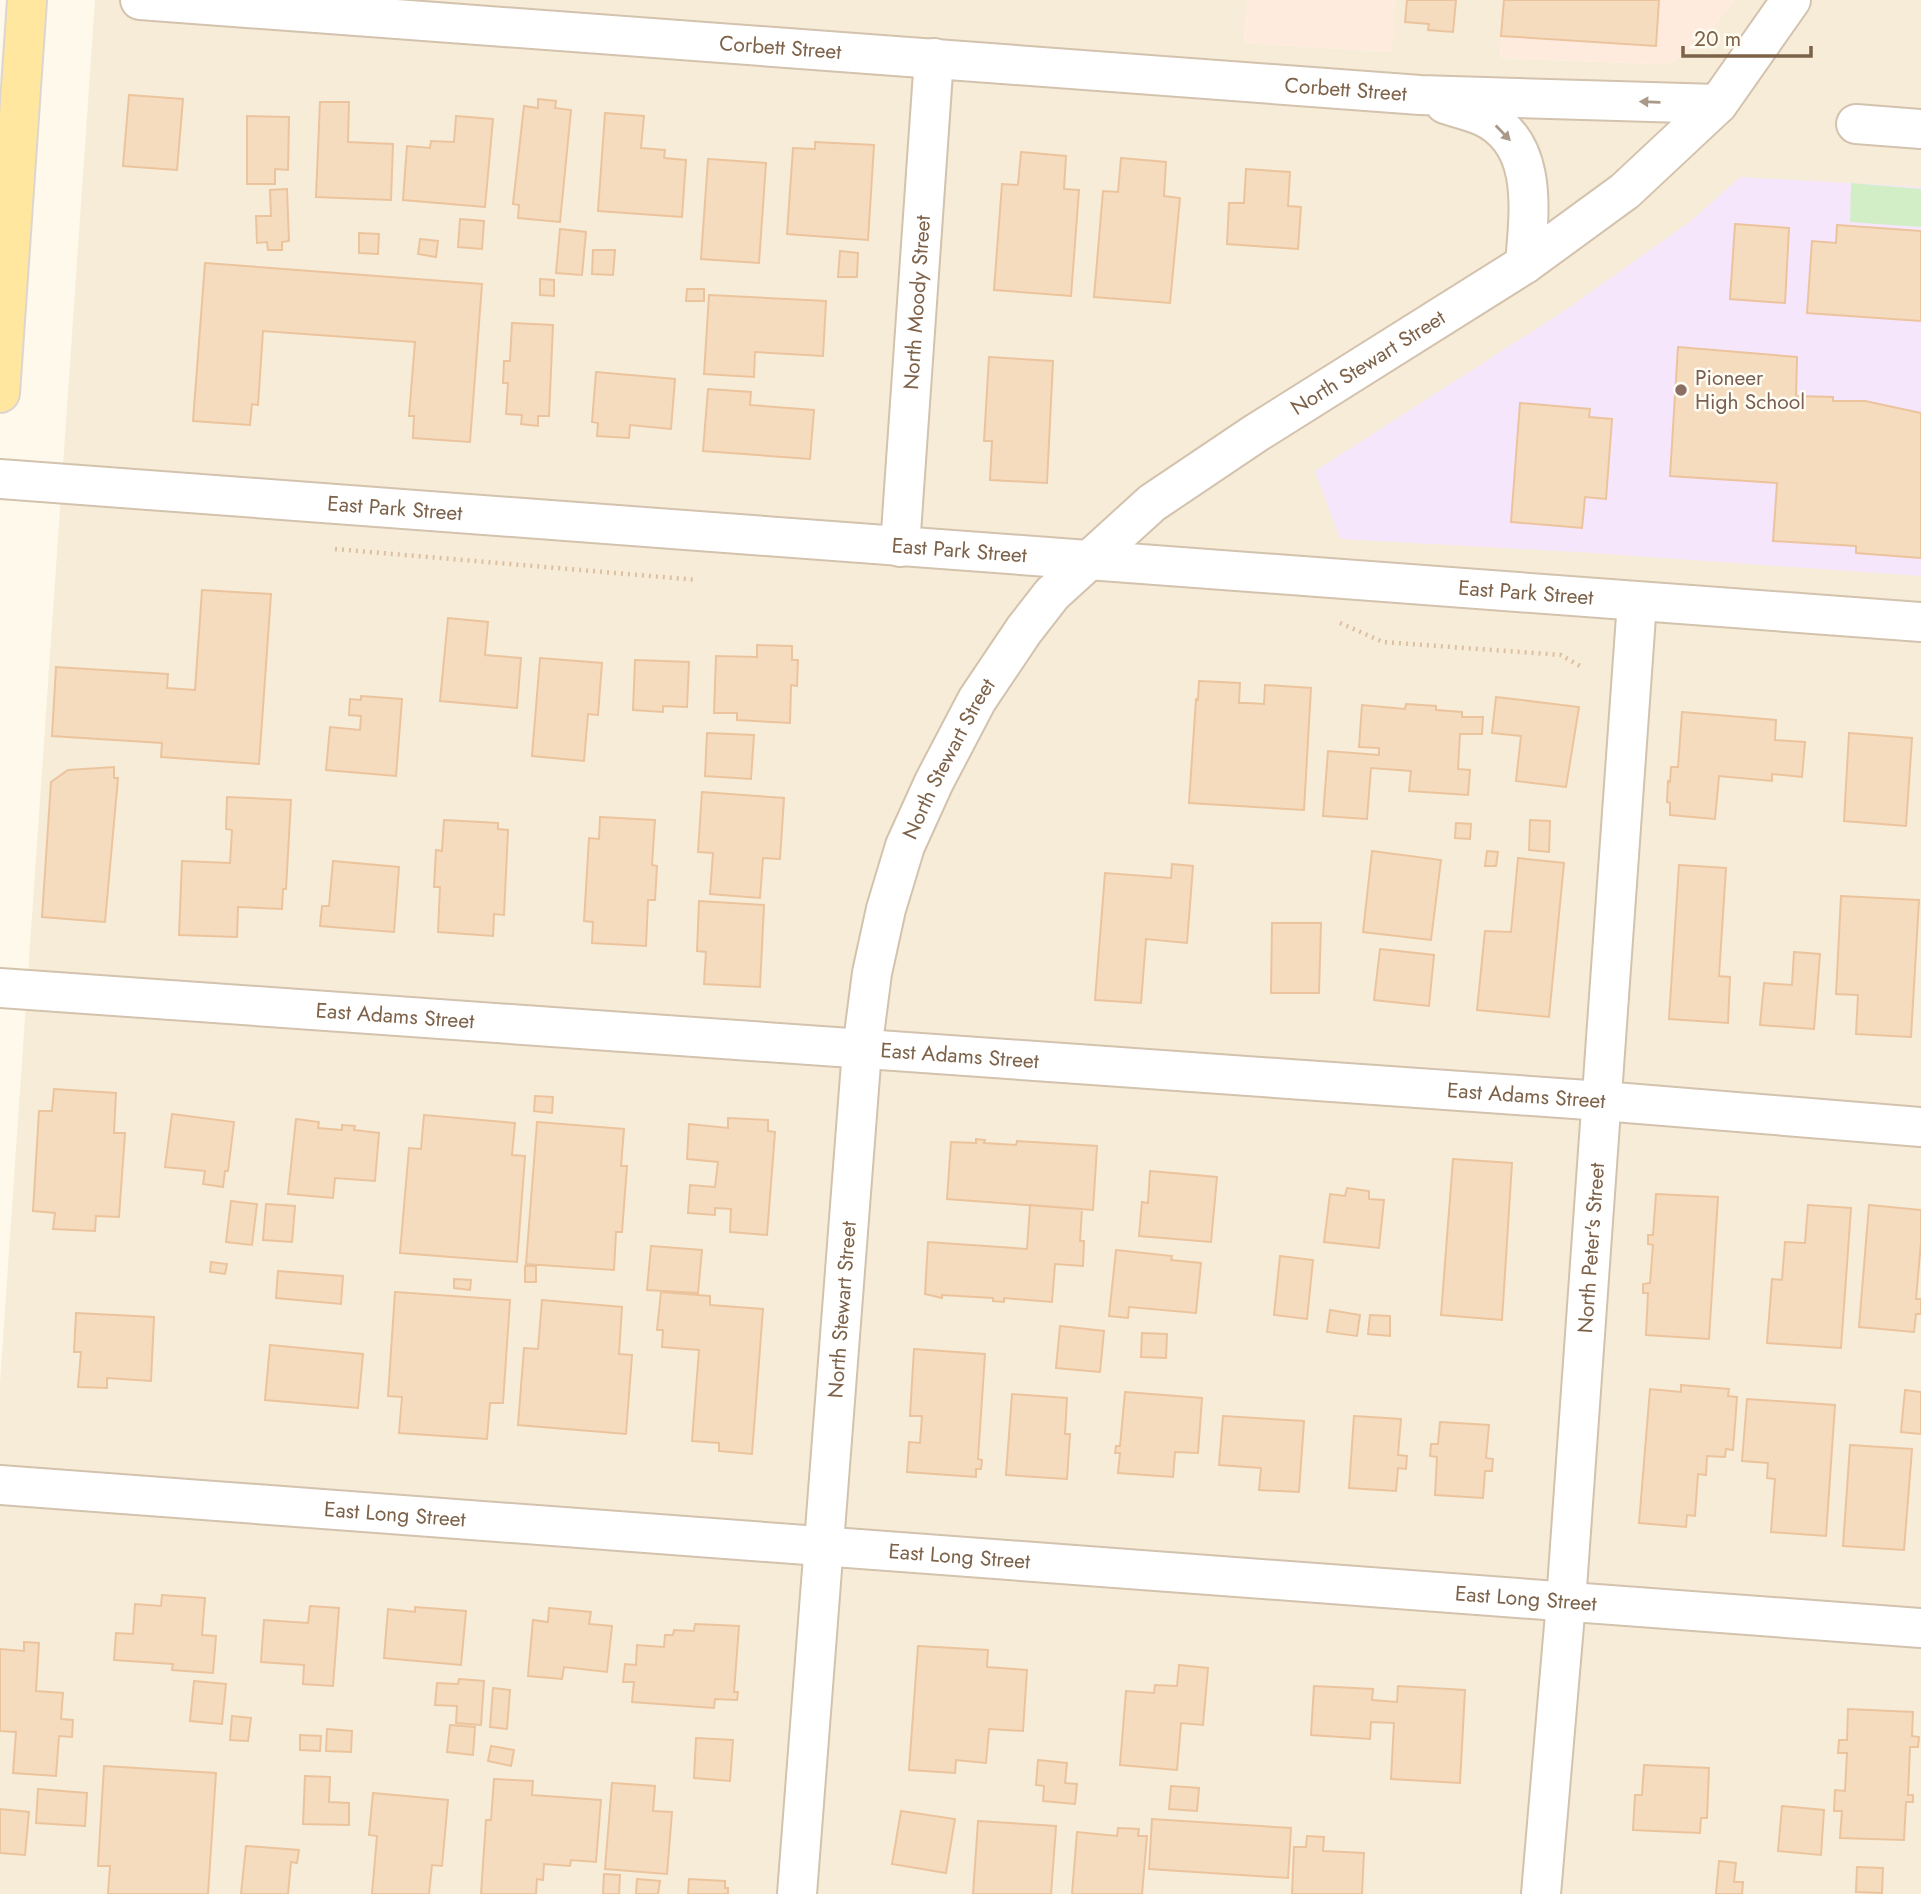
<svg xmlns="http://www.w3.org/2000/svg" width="1921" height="1894" font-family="Jost,sans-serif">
<rect width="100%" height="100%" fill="#fef9ea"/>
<!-- residential -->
<path fill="#f7ecd7" d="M95 0H1247L1244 43 1391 52 1395 0H1504L1500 58 1652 64 1672 62 1704 39 1734 0H1921V1894H0V1382Z"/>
<!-- commercial -->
<path fill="#ffebdd" d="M1247 0H1395L1392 52 1244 43Z
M1504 0H1734L1704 39 1688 53 1672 62 1652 64 1500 58Z"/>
<!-- education -->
<path fill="#f6e6fb" d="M1740 177 1921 187V576L1577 552 1340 539 1315 471 1567 309 1692 220Z"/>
<!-- green -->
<path fill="#d1eec6" d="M1851 183 1921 189V227L1850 222Z"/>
<!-- building -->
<path fill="#f6dcbf" stroke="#ebc49e" stroke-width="2" d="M1407 0H1456L1453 32 1428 30 1429 24 1405 22Z
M1504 0H1659L1656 46 1501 36Z
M129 95 183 99 177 170 123 166Z
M538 99 556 101 555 108 571 110 560 222 518 218 519 205 513 204 524 106 538 108Z
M320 102H349L348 142 393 144 391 200 316 197Z
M605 113 644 116 641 148 665 150 664 158 686 160 682 217 598 211Z
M247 116 289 117 288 170 275 169V184H247Z
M456 116 493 119 485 207 403 200 407 146 430 148 431 141 454 142Z
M815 142 874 145 868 240 787 234 793 148 815 149Z
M1021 152 1066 156 1064 189 1079 190 1071 296 994 290 1002 184 1018 185Z
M1121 158 1166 162 1164 196 1180 198 1170 303 1094 297 1103 191 1118 192Z
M708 159 766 163 759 263 701 259Z
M1246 169 1290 172 1288 206 1301 207 1298 249 1227 244 1229 203H1244Z
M287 189 289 241 282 242V250H268L267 242 257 243 256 216H271L270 190Z
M460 219 484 221 482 249 458 247Z
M1735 224 1789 228 1785 303 1730 299Z
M1837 225 1921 231V321L1807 313 1812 241 1836 243Z
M560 229 586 232 582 275 556 273Z
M359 233 379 234 378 254 359 253Z
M420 239 438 241 436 257 418 254Z
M593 250H615L613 275 592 274Z
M840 251 858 253 857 277H838Z
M205 263 482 284 470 442 413 438 414 416H409L415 342 263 331 258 405 252 404 250 425 193 421Z
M540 279 554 280V296L540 295Z
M687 289H704V301H686Z
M709 295 826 301 823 356 755 352 754 377 704 374Z
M512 323 553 325 549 416H538V426L521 424 522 415 506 414 508 383H503L504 361H510Z
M1678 347 1797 357 1796 396 1833 397V401H1865L1921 413V558L1856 553V546L1773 541 1777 483 1670 476Z
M989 357 1053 361 1047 483 990 480 992 441H984Z
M596 372 675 379 671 429 630 425 629 438 597 436 598 423 592 422Z
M708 389 751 392 750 405 814 410 810 459 703 451Z
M1520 403 1590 409 1589 417 1612 419 1606 499 1585 497 1582 528 1511 522Z
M202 590 271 594 259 764 161 757 162 743 52 736 56 667 168 674 167 688 195 690Z
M448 618 488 622 485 655 521 658 517 708 440 701Z
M757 645 792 646V660H798L797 686 791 685 790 723 737 720V713H714L716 656 757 657Z
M540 658 602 663 598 715 588 714 584 761 532 756Z
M635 660 689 662 687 707 663 706V712L633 710Z
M1199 681 1240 683 1239 703H1247L1264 704 1265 685 1311 688 1304 810 1189 803 1196 699 1198 700Z
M361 696 402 699 396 776 326 770 330 727 360 730 361 716 349 715 350 699 361 700Z
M1496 697 1579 707 1566 787 1516 781 1521 736 1492 733Z
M1406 704 1436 706V710L1462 712V717H1483L1482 734H1460L1458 769 1470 770 1468 795 1409 791 1411 771 1371 768 1367 819 1323 816 1328 751 1379 755V748L1359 747 1362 705 1405 709Z
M1682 712 1776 720 1775 740 1805 742 1802 777 1772 774V781L1719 776 1715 819 1670 815V803L1667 802 1668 781 1670 782 1671 767H1678Z
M707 733 754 735 751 779 705 776Z
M1849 733 1912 738 1906 826 1844 821Z
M114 767V778H118L105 922 42 917 51 782 68 770Z
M702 792 784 798 780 859 763 858 760 898 710 894 713 853 698 852Z
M227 797 291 800 286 889H283L282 909 238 907 237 937 179 935 182 861 230 863 232 830 226 829Z
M600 817 655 820 652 865 657 866 655 900H648L646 946 592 943 593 922 584 921 589 838 599 839Z
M444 820 498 823V829L508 830 504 915 494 914 493 936 438 932 440 887H434L436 850 442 851Z
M1530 820 1550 821 1549 852 1529 850Z
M1456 823 1471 824 1470 839 1455 838Z
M1372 851 1441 860 1431 940 1363 932Z
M1487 851 1498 852 1496 866H1485Z
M1518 858 1564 863 1549 1017 1477 1010 1485 931 1511 932Z
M333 861 399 867 394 932 320 926 322 906H329Z
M1172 864 1193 866 1187 943 1146 939 1141 1003 1095 1000 1105 873 1171 878Z
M1679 865 1726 868 1719 976 1730 977 1728 1023 1669 1019Z
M1841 896 1919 900 1911 1037 1856 1034 1858 995 1836 994Z
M699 901 764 905 760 987 704 984 706 952 697 951Z
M1272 923H1321L1319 993H1271Z
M1380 949 1434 955 1429 1006 1374 1000Z
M1794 952 1820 954 1814 1029 1760 1025 1764 983 1792 985Z
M54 1089 116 1093 114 1133H125L119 1217 96 1216 95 1231 53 1229 55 1213 33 1211 39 1111H52Z
M535 1096 553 1097 552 1113 534 1111Z
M172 1114 234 1122 228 1171H225L223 1187 203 1184 205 1171 165 1167Z
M424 1115 515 1123 512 1155 525 1156 517 1262 400 1253 409 1148 421 1149Z
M728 1118 768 1120V1131L775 1132 767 1235 730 1232 731 1209 715 1208V1215L688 1213 690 1185 715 1187 718 1162 687 1159 689 1124 728 1128Z
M296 1119 319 1122 318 1128 342 1130V1125L355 1126 354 1130 379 1133 375 1181 335 1178 333 1198 288 1194Z
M537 1122 624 1129 621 1166H627L622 1232H616L614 1270 526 1264Z
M976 1139 985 1140 984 1143 1016 1145 1017 1141 1097 1146 1093 1210 947 1199 951 1142 976 1143Z
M1453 1159 1512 1163 1502 1320 1441 1315Z
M1150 1171 1217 1177 1211 1242 1139 1236 1142 1202 1148 1203Z
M1347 1188 1369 1191V1199L1384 1200 1379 1248 1324 1242 1330 1194 1345 1196Z
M1656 1194 1718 1197 1709 1339 1646 1335 1648 1293H1643V1284L1650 1283 1653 1245 1648 1244V1235H1653Z
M231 1201 257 1204 252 1245 226 1242Z
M266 1204 295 1206 292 1242 263 1240Z
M1030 1205 1082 1209 1080 1241H1084L1083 1266 1055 1264 1052 1302 1004 1298V1302L993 1301V1298L942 1295V1298L925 1294 928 1242 1027 1249Z
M1808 1205 1851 1208 1841 1348 1767 1343 1772 1279 1782 1280 1785 1242 1805 1243Z
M1869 1205 1921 1210V1242L1916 1299H1921V1314H1916L1914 1332 1859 1327Z
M651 1246 702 1250 698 1293 647 1290Z
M1116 1250 1172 1256 1171 1260 1201 1263 1196 1313 1129 1307 1128 1318 1109 1316Z
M1280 1256 1313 1260 1307 1319 1274 1315Z
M211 1262 227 1264 225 1274 210 1272Z
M525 1266H536V1282H525Z
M278 1271 343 1276 341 1304 276 1298Z
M454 1279 471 1280 470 1290 454 1288Z
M395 1292 510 1300 503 1403H490L487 1439 399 1433 402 1397 388 1396Z
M661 1292 710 1296V1305L763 1309 752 1454 719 1451V1443L692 1441 699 1350 662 1347 663 1330H657Z
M542 1300 622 1307 619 1354 632 1355 626 1434 518 1425 524 1348 538 1349Z
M1330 1310 1360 1315 1357 1336 1327 1332Z
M76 1313 154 1317 151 1381 107 1378V1388L78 1387 81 1352H74Z
M1370 1315 1390 1316V1336L1368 1334Z
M1060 1326 1104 1331 1100 1372 1056 1368Z
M1142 1333 1167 1334 1166 1358 1141 1357Z
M270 1345 363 1354 358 1408 265 1400Z
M914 1349 985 1354 978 1459 982 1460 981 1469H976V1477L907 1472 909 1442 920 1443 922 1416H910Z
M1681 1385 1729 1389 1728 1396 1737 1397 1733 1450 1726 1449 1725 1457 1707 1456 1706 1475 1698 1474 1695 1516 1687 1515 1686 1527 1639 1523 1650 1389 1681 1392Z
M1905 1390 1921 1392V1434L1901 1432Z
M1125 1392 1202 1398 1198 1453 1175 1452 1173 1477 1118 1473 1120 1453H1115L1116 1446H1120Z
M1012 1394 1067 1398 1065 1434H1070L1067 1479 1006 1475Z
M1747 1399 1835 1405 1826 1536 1771 1532 1775 1479 1767 1478 1768 1463 1742 1461Z
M1223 1416 1304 1421 1299 1492 1259 1490 1261 1468 1219 1465Z
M1354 1416 1401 1419 1398 1455 1407 1456 1406 1469 1398 1468 1396 1491 1349 1488Z
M1440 1422 1489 1425 1486 1458 1493 1459 1492 1471H1485L1483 1498 1435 1495 1437 1457 1430 1456 1431 1444H1438Z
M1850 1445 1912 1449 1904 1550 1843 1546Z
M162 1595 205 1598 202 1635 216 1636 213 1673 172 1670 173 1664 114 1660 116 1633 133 1634 135 1604 161 1606Z
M310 1606 339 1608 333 1686 303 1684 304 1665 261 1662 264 1620 308 1623Z
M415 1607 466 1611 461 1665 384 1658 388 1609 415 1612Z
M549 1608 591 1612 589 1624 612 1626 607 1672 564 1667 562 1679 528 1676 533 1620 548 1622Z
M695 1624 739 1626 734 1692H738L737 1700 715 1699 714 1708 632 1702 634 1682H623L625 1664 636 1665 637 1645 664 1647 665 1635H673L674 1630 694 1631Z
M24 1642 39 1643 36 1691 63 1693 61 1719 73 1720 72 1737 59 1736 56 1776 13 1773 16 1732 0 1731V1649L24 1651Z
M918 1646 988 1650 987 1667 1027 1670 1023 1731 989 1729 986 1763 956 1760 955 1773 909 1770Z
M1179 1665 1208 1668 1203 1725 1181 1723 1177 1770 1120 1765 1126 1691 1154 1693 1155 1685 1177 1686Z
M459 1679 484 1681 481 1725 456 1723 457 1706 435 1705 437 1683 458 1684Z
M194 1681 226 1684 222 1724 190 1721Z
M1314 1686 1373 1689 1372 1700 1397 1702 1398 1686 1465 1690 1460 1783 1391 1779 1394 1723 1371 1722 1370 1739 1311 1735Z
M493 1688 510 1690 507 1729 490 1727Z
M1848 1709 1913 1712 1912 1736 1919 1737 1918 1747H1910L1908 1795H1913V1802H1906L1904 1840 1840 1838 1842 1811H1834L1835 1790 1845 1791 1847 1753H1838L1839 1740H1847Z
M232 1716 251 1718 248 1741 230 1740Z
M450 1725 475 1727 473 1755 447 1752Z
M327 1729 352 1731 351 1752 326 1751Z
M300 1735 321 1736 320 1751 300 1750Z
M696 1738 733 1740 730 1781 694 1778Z
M491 1746 514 1750 511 1766 488 1761Z
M1038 1760 1067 1763 1065 1783 1077 1784 1075 1804 1043 1801 1044 1786 1036 1785Z
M1644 1765 1709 1768 1707 1818H1701L1700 1833 1633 1830 1635 1795H1642Z
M104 1766 216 1773 208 1894H108L110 1866H98Z
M305 1776 330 1777 329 1802 349 1803V1825L303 1824Z
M494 1779 533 1781 532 1795 601 1800 596 1862 571 1860 570 1866 544 1864 543 1880 537 1879 536 1894H481L486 1820H491Z
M612 1783 655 1786 653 1811 672 1812 667 1874 605 1869Z
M1171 1786 1199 1788 1197 1811 1169 1809Z
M38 1789 87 1793 85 1826 36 1823Z
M373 1793 448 1800 442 1866 432 1865 429 1894H372L377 1836 369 1835Z
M1782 1806 1824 1810 1821 1855 1778 1851Z
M0 1809 29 1812 25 1855 0 1853Z
M901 1811 955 1819 946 1873 892 1864Z
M1152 1819 1291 1828 1288 1878 1149 1869Z
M978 1821 1056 1826 1051 1894H973Z
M1118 1828 1139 1829 1138 1836H1147L1142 1894H1072L1077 1832 1117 1836Z
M1307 1836 1324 1837 1323 1851 1364 1853 1362 1894H1292L1294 1847H1306Z
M246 1846 299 1850 297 1863 291 1862 288 1894H241Z
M1719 1861 1736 1863 1734 1882H1743L1742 1894H1716Z
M1857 1867 1883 1868 1882 1893 1856 1892Z
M604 1874 620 1875 619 1894H603Z
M637 1879 660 1881 658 1894H636Z
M689 1879 725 1881V1888H728V1894H688Z"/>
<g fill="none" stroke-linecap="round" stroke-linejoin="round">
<defs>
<g id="minor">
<path id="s1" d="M140 0 1420 95 1718 104"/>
<path d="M1445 104C1457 108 1470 111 1482 116 1540 142 1529 213 1525 264"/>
<path d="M1856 124 1921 129"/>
<path id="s2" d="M0 479 1921 622"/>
<path id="s3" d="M900 547 934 58"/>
<path id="s4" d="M0 988 1602 1101 1921 1127"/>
<path id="s5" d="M0 1485 1921 1628"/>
<path id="s6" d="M797 1894 862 1050 872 973 886 909 905 846 934 782 977 700 1024 630 1052 594 1152 503 1256 433 1525 264 1625 191 1718 104 1791 0"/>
<path id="s7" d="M1541 1894 1566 1602 1637 602"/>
</g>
<path id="major" d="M0 393 27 0"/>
</defs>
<!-- minor casing -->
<use href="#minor" stroke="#d3c2ad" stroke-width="42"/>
<!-- major casing -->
<use href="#major" stroke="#ddd6d0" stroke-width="42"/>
<!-- path -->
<path stroke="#ddbfa1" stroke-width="4.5" stroke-dasharray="2 5" stroke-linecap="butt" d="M335 549 697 580
M1340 623 1383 642 1561 655 1582 667"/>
<!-- minor -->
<use href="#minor" stroke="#fff" stroke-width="38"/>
<!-- major -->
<use href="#major" stroke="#ffe7a0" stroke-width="38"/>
</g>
<!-- one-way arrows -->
<defs><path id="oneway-solid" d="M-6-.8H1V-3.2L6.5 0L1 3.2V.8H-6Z" transform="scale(1.75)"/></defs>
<g fill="#aa9989">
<use href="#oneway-solid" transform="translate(1650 102) rotate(-178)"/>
<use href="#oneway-solid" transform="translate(1503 133) rotate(46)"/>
</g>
<!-- markers -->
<circle fill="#8d6e63" stroke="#fffcf2" stroke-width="2.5" cx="1681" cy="390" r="7"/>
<g text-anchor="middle" stroke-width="5" stroke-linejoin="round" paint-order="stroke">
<!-- street labels -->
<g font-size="21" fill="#7d6249" stroke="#fffcf2">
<text dy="7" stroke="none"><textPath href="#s1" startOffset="642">Corbett Street</textPath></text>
<text dy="7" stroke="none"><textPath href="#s1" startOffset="1209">Corbett Street</textPath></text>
<text dy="7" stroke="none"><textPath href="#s3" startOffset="245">North Moody Street</textPath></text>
<text dy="7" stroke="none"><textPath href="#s6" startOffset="1741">North Stewart Street</textPath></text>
<text dy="7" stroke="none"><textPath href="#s2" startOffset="396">East Park Street</textPath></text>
<text dy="7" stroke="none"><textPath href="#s2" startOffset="962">East Park Street</textPath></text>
<text dy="7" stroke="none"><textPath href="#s2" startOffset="1530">East Park Street</textPath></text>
<text dy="7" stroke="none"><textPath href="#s6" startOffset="1153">North Stewart Street</textPath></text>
<text dy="7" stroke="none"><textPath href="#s4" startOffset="396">East Adams Street</textPath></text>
<text dy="7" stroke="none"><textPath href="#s4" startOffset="962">East Adams Street</textPath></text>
<text dy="7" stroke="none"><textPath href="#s4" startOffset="1530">East Adams Street</textPath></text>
<text dy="7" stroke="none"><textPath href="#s7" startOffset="648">North Peter's Street</textPath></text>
<text dy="7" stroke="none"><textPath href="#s6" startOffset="586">North Stewart Street</textPath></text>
<text dy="7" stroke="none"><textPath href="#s5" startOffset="396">East Long Street</textPath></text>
<text dy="7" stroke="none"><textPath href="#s5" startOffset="962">East Long Street</textPath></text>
<text dy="7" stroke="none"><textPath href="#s5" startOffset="1530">East Long Street</textPath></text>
</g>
<!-- education labels -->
<g font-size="21" fill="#785e54" stroke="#fffcf2" text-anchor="start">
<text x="1695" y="385">Pioneer<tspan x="1695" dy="24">High School</tspan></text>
</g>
</g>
<!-- scale -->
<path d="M1683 46v10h128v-10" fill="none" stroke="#7d6249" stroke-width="3.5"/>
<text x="1694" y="46" font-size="21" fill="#7d6249" stroke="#fffcf2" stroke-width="5" paint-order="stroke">20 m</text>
</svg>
